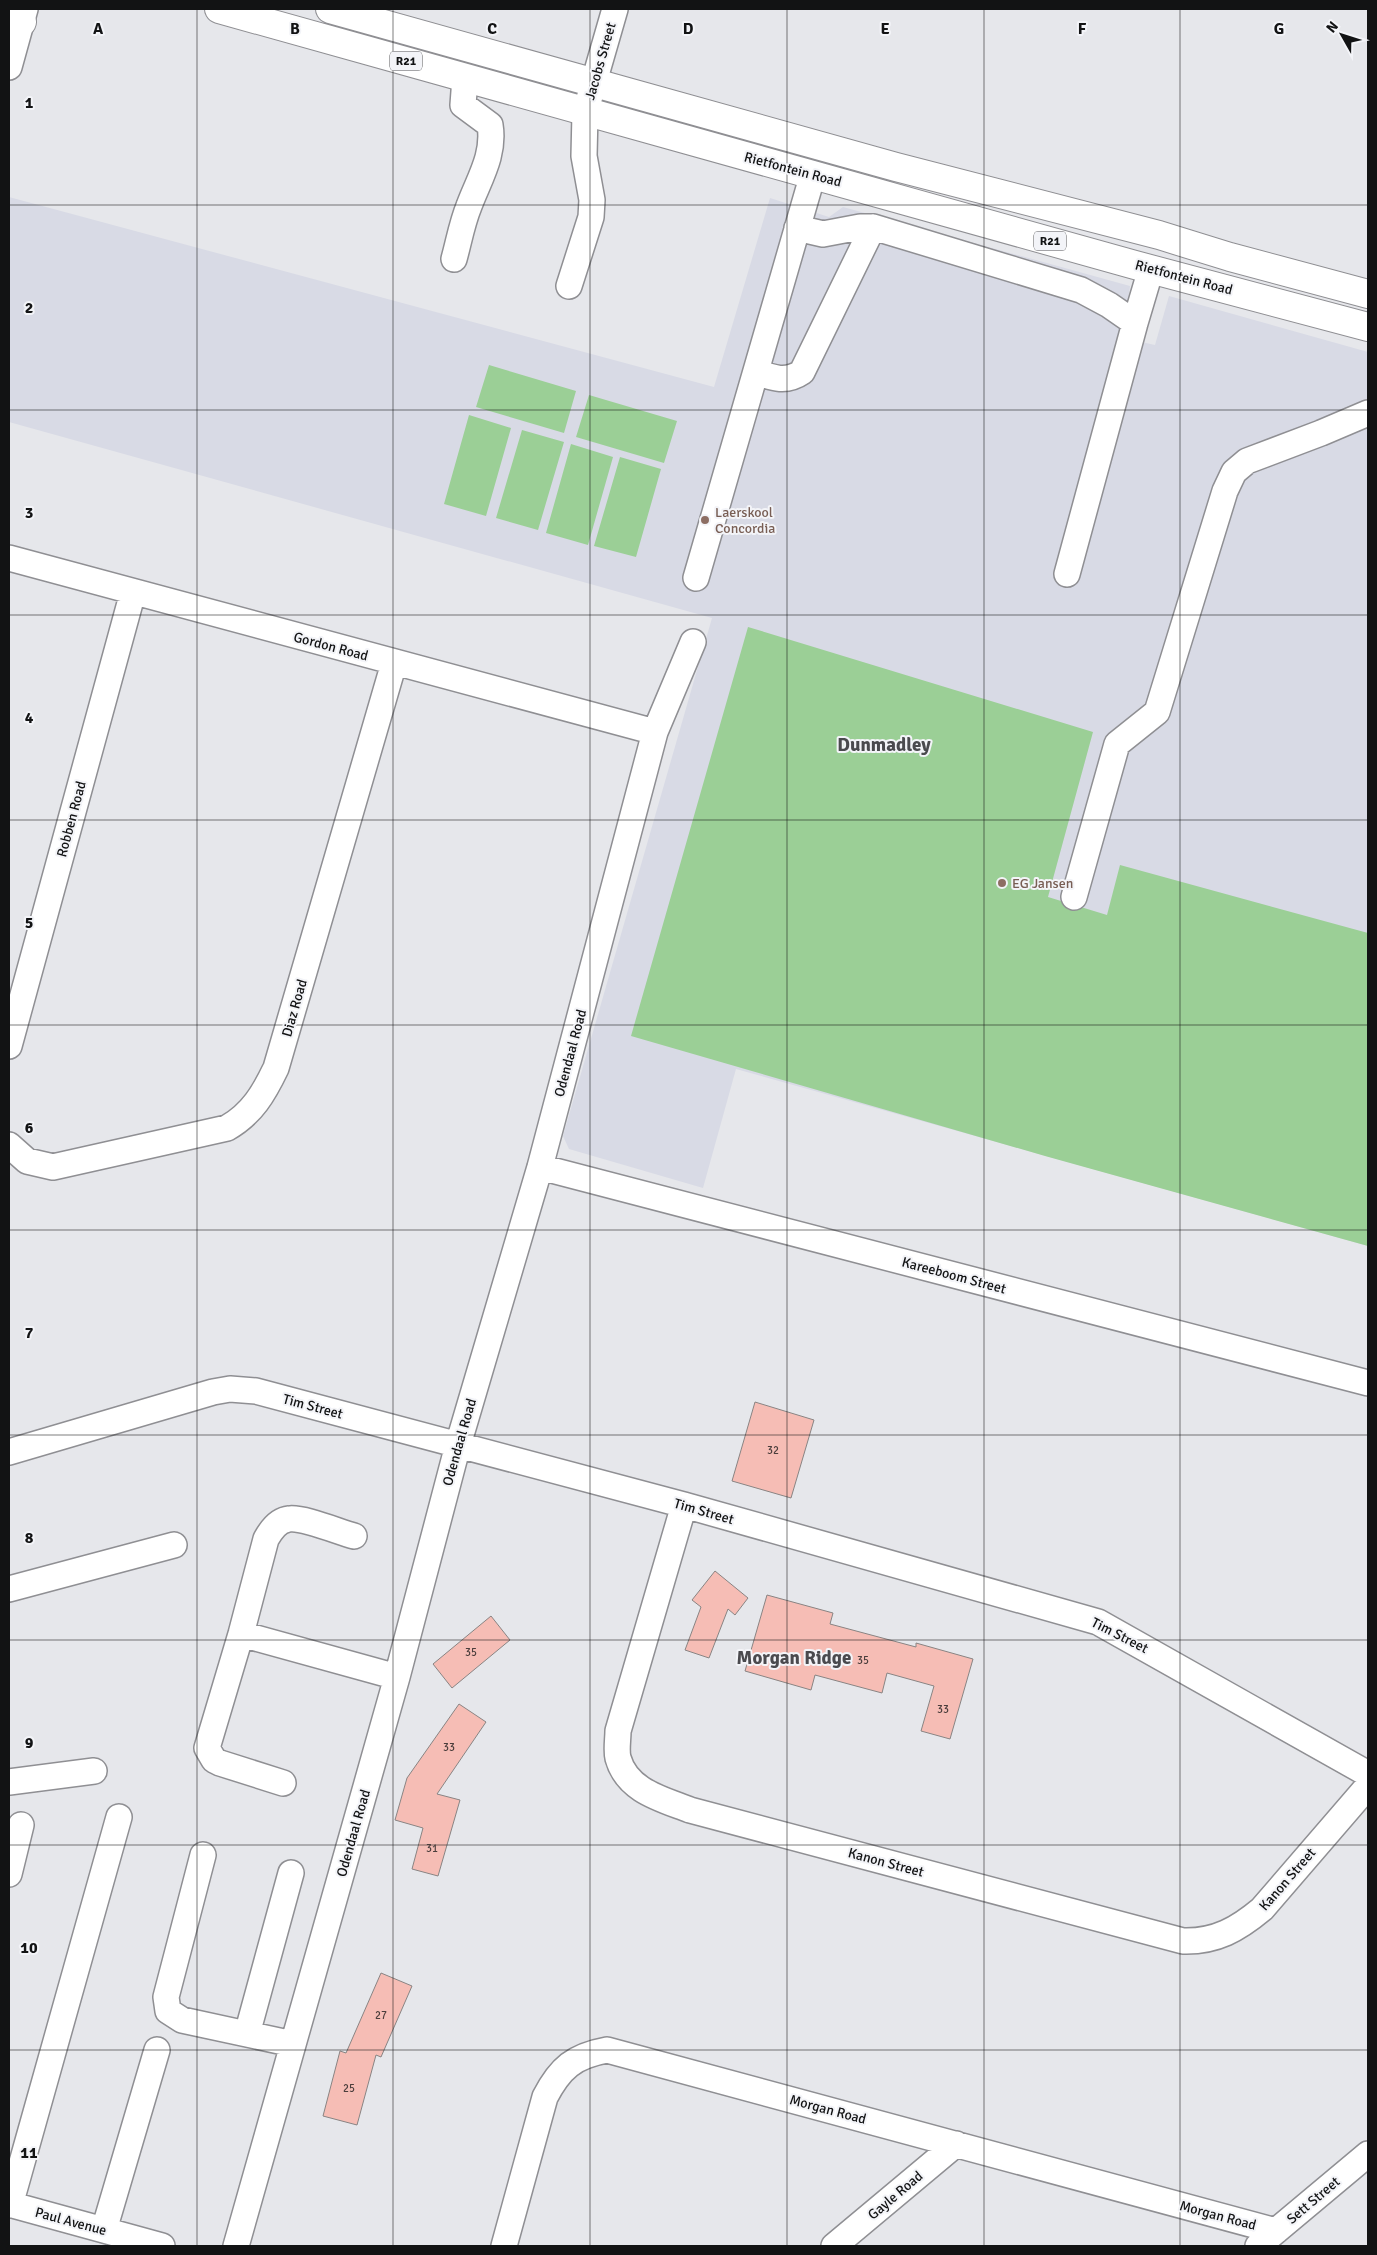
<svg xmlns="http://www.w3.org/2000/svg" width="1377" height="2255" font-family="Signika,sans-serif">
<rect width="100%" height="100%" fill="#e6e7eb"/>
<!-- built -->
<path fill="#d8dae5" d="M9 197 714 387 770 198 829 217 843 207 1130 286 1123 338 1155 345 1169 296 1368 352V1246L736 1069 703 1188 569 1149 563 1136 712 618 9 422Z"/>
<!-- green -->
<path fill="#9bcf96" d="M489 365 576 391 564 433 476 407Z
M589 395 677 421 664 463 576 437Z
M469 415 511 428 486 516 444 504Z
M522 430 564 442 538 530 496 518Z
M571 444 613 457 588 545 546 533Z
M620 457 661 469 636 557 594 546Z
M748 627 1093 732 1048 897 1107 915 1120 865 1368 933V1246L1045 1156 631 1036Z"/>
<!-- building -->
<path fill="#f6bdb5" stroke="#898483" d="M755 1402 814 1420 791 1498 732 1481Z
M715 1571 748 1598 735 1615 728 1609 709 1658 685 1650 701 1607 692 1600Z
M767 1595 833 1613 830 1624 916 1647V1643L973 1659 950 1739 921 1731 934 1686 887 1673 882 1693 815 1675 811 1690 745 1671Z
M491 1616 510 1640 452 1688 433 1664Z
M459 1704 486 1722 437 1794 460 1800 438 1876 412 1869 423 1828 395 1820 407 1778Z
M381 1973 412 1986 381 2057 376 2055 357 2125 323 2116 340 2051 346 2053Z"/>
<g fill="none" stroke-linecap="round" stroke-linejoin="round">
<defs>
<path id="minor" d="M9 67 25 9
M797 228 823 234 860 227H873L1081 290 1109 305 1135 323
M454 259C459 241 462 223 469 206 479 179 495 155 490 125L463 105 465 78
M569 286 591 217 592 200 584 156 585 113 615 9
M756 372C773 378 786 383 802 372L873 227
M9 558 655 732
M1067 574 1135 323 1151 269
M696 578 813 174
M1074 897 1117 744 1157 712 1225 491 1234 472 1247 461 1321 433 1368 413
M9 1046 133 592
M9 1145 27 1161 53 1167 227 1128C252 1114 264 1093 276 1068L394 663
M540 1167 1368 1383
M9 1452 213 1392 230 1389 256 1391 684 1505 1098 1622 1368 1774
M684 1505 618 1731C618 1740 616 1750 618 1758 627 1791 662 1799 690 1810L1183 1941C1216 1942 1238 1929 1262 1909L1368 1786
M9 1589 174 1545
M241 1634 397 1677
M9 1782 94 1771
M283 1783 220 1763 214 1760 207 1748 241 1634 266 1539C271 1530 278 1520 289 1519 303 1517 339 1532 354 1536
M203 1855 166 1997 168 2011 182 2020 293 2044
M9 1874 21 1825
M247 2034 291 1873
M9 2204 162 2246
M10 2205 119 1817
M104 2230 157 2050
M236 2246 397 1677 458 1445 540 1167 655 732 693 642
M504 2246 545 2097C560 2068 574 2056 607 2050L1276 2231
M834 2246 956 2144
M1258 2246 1368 2154"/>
<path id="major" d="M18 9 22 22
M219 9 1135 265 1368 327
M330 9 896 167 1159 235 1230 257 1368 294"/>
</defs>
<!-- minor casing -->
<use href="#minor" stroke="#8f8f93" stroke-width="28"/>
<!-- major casing -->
<use href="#major" stroke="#8f8f93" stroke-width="30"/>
<!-- minor -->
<use href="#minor" stroke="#fff" stroke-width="25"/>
<!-- major -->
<use href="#major" stroke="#fff" stroke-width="28"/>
</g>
<!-- grid -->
<path fill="none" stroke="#121314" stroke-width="1" stroke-opacity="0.55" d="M197 9V2246M393 9V2246M590 9V2246M787 9V2246M984 9V2246M1180 9V2246M9 205H1368M9 410H1368M9 615H1368M9 820H1368M9 1025H1368M9 1230H1368M9 1435H1368M9 1640H1368M9 1845H1368M9 2050H1368"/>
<!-- markers -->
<g fill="#8d6e63" stroke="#f3f4f8" stroke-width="2">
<circle cx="705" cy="520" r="5"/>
<circle cx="1002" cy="883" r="5"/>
</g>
<g text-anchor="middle" stroke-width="4" stroke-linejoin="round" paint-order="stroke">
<!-- number labels -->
<g font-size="11" fill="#4b3e3c">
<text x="773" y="1454">32</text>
<text x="471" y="1656">35</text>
<text x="863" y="1664">35</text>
<text x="943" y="1713">33</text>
<text x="449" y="1751">33</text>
<text x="432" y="1852">31</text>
<text x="381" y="2019">27</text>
<text x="349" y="2092">25</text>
</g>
<!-- shield labels -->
<g fill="#f3f4f8" stroke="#565658" stroke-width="1">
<rect x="390" y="51.5" width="32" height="19" rx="4"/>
<rect x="1034" y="231.5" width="32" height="19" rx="4"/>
</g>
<g font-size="12" font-weight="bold" fill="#121314">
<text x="406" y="65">R21</text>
<text x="1050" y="245">R21</text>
</g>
<!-- street labels -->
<g font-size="14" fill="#121314" stroke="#f3f4f8">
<text transform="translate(600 61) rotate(-74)" y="5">Jacobs Street</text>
<text transform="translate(793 169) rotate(15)" y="5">Rietfontein Road</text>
<text transform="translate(1184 277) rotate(15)" y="5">Rietfontein Road</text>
<text transform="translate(331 646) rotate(15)" y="5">Gordon Road</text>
<text transform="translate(71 819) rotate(-75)" y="5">Robben Road</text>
<text transform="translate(294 1008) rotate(-74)" y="5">Diaz Road</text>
<text transform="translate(570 1053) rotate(-75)" y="5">Odendaal Road</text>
<text transform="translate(954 1275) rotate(15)" y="5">Kareeboom Street</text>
<text transform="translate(313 1406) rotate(15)" y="5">Tim Street</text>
<text transform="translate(459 1442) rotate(-74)" y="5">Odendaal Road</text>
<text transform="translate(704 1511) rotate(16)" y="5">Tim Street</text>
<text transform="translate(1120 1635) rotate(27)" y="5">Tim Street</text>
<text transform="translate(353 1833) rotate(-74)" y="5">Odendaal Road</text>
<text transform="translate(886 1862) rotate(15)" y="5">Kanon Street</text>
<text transform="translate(1287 1879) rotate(-49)" y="5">Kanon Street</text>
<text transform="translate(828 2109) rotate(15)" y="5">Morgan Road</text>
<text transform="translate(895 2195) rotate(-40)" y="5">Gayle Road</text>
<text transform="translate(1313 2200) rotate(-40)" y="5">Sett Street</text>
<text transform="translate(1218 2215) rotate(15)" y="5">Morgan Road</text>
<text transform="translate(71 2221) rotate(15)" y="5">Paul Avenue</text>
</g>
<!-- education labels -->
<g font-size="14" fill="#785e54" stroke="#f3f4f8" text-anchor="start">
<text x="715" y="517">Laerskool<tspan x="715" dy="16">Concordia</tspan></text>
<text x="1012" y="888">EG Jansen</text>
</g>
<!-- district labels -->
<g font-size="19" font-weight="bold" fill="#4a4a4e" stroke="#f3f4f8">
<text x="884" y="751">Dunmadley</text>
<text x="794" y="1664">Morgan Ridge</text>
</g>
</g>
<g font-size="16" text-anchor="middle" font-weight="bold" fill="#121314" stroke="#f3f4f8" stroke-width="4" stroke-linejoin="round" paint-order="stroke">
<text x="98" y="34">A</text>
<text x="295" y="34">B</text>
<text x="492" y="34">C</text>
<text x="688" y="34">D</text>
<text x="885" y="34">E</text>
<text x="1082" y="34">F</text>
<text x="1279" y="34">G</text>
<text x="29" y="108">1</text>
<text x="29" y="313">2</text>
<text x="29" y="518">3</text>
<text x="29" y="723">4</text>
<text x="29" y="928">5</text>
<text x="29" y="1133">6</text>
<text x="29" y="1338">7</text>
<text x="29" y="1543">8</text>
<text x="29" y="1748">9</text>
<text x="29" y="1953">10</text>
<text x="29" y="2158">11</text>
</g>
<!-- border -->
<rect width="1377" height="2255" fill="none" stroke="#121314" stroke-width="20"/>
<!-- north arrow -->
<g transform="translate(1342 35) rotate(309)" stroke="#f3f4f8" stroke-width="4" paint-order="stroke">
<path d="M0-4L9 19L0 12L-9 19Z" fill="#121314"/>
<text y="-8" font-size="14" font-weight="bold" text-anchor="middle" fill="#121314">N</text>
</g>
</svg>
